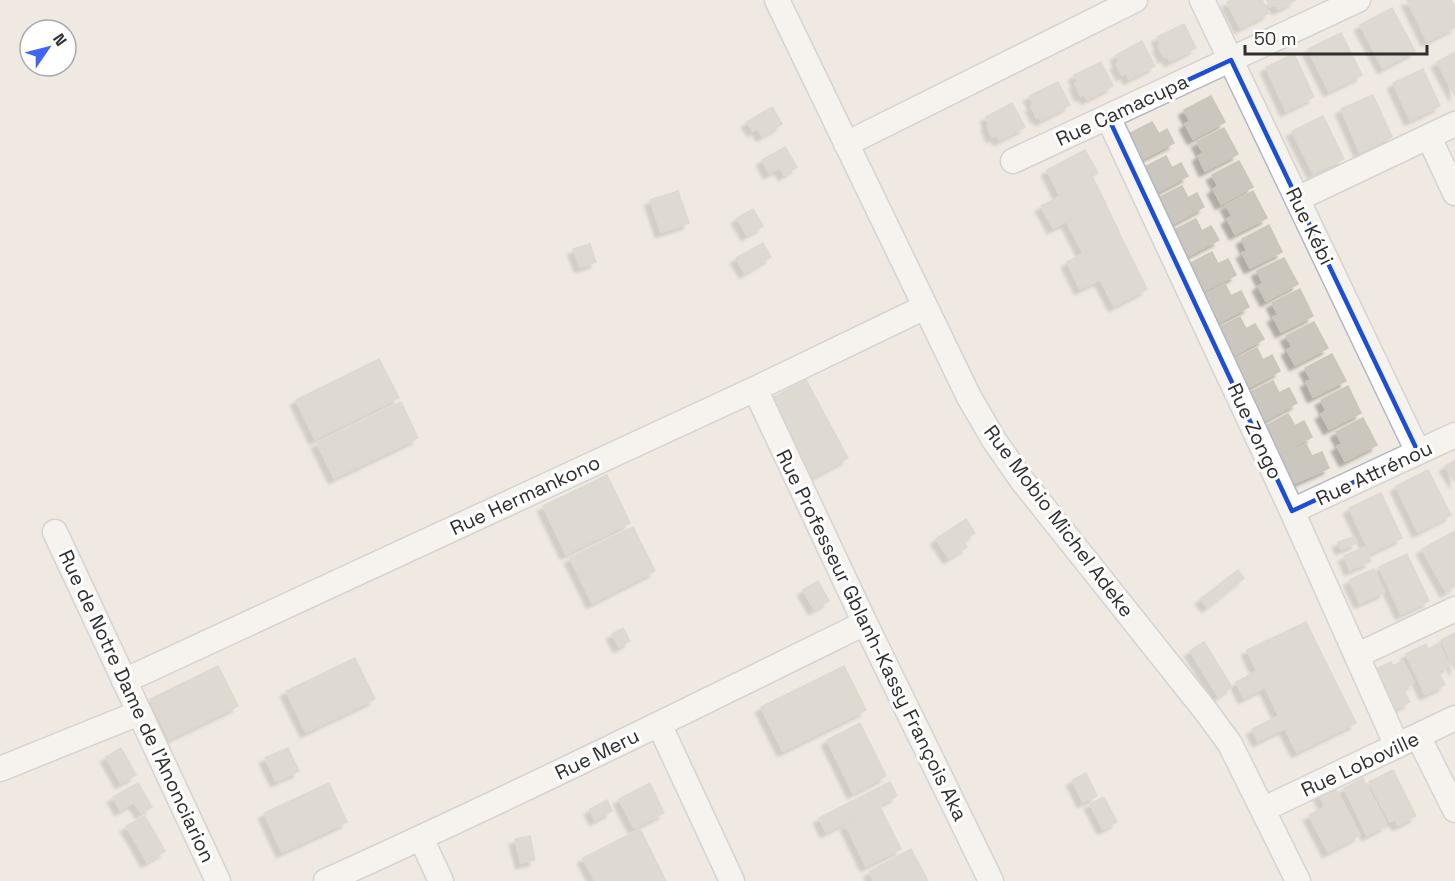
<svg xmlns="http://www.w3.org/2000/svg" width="1455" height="881" font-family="'Space Grotesk',sans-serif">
<defs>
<filter id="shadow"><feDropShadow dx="-5.5" dy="5.5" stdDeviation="1.5" flood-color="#0004"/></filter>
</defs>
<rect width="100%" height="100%" fill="#efe9e1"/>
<!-- building -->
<path fill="#cbc7bf" stroke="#cbc5ba" stroke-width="1.5" filter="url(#shadow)" d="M1232 0H1262L1269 13 1240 28 1227 2Z
M1267 0H1296L1278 9 1275 4 1270 7Z
M1407 0H1451L1455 8V27L1427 41Z
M1392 8 1415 51 1383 68 1360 25Z
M1184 24 1196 48 1170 61 1167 56 1164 57 1158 46 1161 45 1157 37Z
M1341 33 1362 75 1329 91 1308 49Z
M1142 41 1155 66 1129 79 1126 73 1122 75 1116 64 1119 62 1116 55Z
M1455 52V96L1437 62Z
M1294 54 1314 97 1286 111 1266 67Z
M1101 62 1113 86 1087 99 1084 94 1081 96 1075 84 1078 83 1074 75Z
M1423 69 1440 106 1410 120 1393 83Z
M1058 82 1070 105 1041 120 1039 116 1037 118 1031 106 1034 105 1029 96Z
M1373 95 1392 137 1360 152 1341 109Z
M1211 96 1225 122 1193 139 1185 124 1190 121 1184 110Z
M1012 103 1025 127 999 140 996 135 992 137 987 125 989 124 986 117Z
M772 107 782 124 762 136 757 128 753 131 747 122Z
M1323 116 1344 159 1313 173 1292 131Z
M1152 122 1159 134 1167 129 1174 143 1140 160 1127 135Z
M1224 128 1238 154 1205 171 1198 156 1203 153 1197 142Z
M785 147 797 167 784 175 780 168 769 173 762 160Z
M1085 150 1098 173 1092 176 1105 202 1053 228 1041 206 1060 196 1047 170Z
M1166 156 1172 168 1181 163 1188 176 1154 194 1141 169Z
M1239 161 1253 187 1221 204 1213 189 1218 186 1212 175Z
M1182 186 1188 198 1197 193 1204 207 1169 226 1156 199Z
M678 191 689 223 661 232 650 200Z
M1253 191 1267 218 1235 234 1227 219 1232 216 1226 205Z
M1105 203 1120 234 1083 253 1067 222Z
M753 209 763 226 747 235 737 218Z
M1196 219 1202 231 1211 226 1219 240 1184 258 1170 232Z
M1269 225 1282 252 1250 268 1242 253 1247 251 1242 239Z
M1120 235 1147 289 1114 306 1100 279 1080 289 1067 262Z
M763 243 771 257 745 273 736 258Z
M590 244 596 262 580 267 573 249Z
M1212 252 1218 264 1228 259 1236 275 1201 293 1187 265Z
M1284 258 1298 284 1266 301 1258 286 1263 283 1257 271Z
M1225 284 1231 296 1241 291 1249 307 1214 325 1200 297Z
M1300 289 1313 316 1281 332 1273 317 1278 315 1272 303Z
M1240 317 1246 329 1255 324 1264 339 1229 358 1214 330Z
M1314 322 1328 348 1295 365 1287 350 1292 347 1286 336Z
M1257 348 1263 360 1272 355 1280 371 1246 389 1231 361Z
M1332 354 1346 381 1313 397 1306 382 1311 380 1305 368Z
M379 359 399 398 315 439 296 400Z
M806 380 848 458 807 480 764 402Z
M1273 381 1279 393 1289 388 1297 403 1262 422 1247 394Z
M1348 386 1361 413 1329 429 1321 414 1326 411 1321 400Z
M401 402 418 438 334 478 317 443Z
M1288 414 1295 426 1304 421 1312 437 1278 455 1264 427Z
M1363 418 1377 445 1345 461 1337 446 1342 444 1336 432Z
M1306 444 1312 456 1322 452 1329 468 1293 484 1280 456Z
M1455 460V482L1445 466Z
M1428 470 1451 515 1418 532 1396 486Z
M607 475 630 523 566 554 543 506Z
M1381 493 1402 538 1370 553 1349 508Z
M966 519 975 533 963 540 967 547 949 558 936 539Z
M633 527 655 571 592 603 570 558Z
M1455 531V586L1446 592 1422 549Z
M1354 537 1357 543 1341 549 1338 542Z
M1365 547 1371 561 1350 570 1344 556Z
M1407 554 1429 601 1401 614 1379 567Z
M1374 569 1385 592 1360 603 1349 580Z
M1238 570 1244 578 1207 607 1201 599Z
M818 581 829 601 814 609 803 590Z
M1306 622 1356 723 1297 752 1285 728 1258 741 1252 729 1279 716 1265 687 1244 698 1236 682 1257 671 1247 650Z
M623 628 630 641 619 647 612 634Z
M1455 633V670L1441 640Z
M1204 642 1232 687 1218 696 1190 651Z
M1426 644 1428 649 1439 644 1449 666 1438 671 1445 685 1425 694 1406 654Z
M355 658 375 699 306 732 286 691Z
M1403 661 1414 683 1403 688 1410 702 1389 712 1370 672 1391 662 1393 666Z
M218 666 238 706 169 739 150 699Z
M844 666 866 710 783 751 761 707Z
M860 723 886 776 853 793 827 740Z
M121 748 136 775 121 783 106 757Z
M288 748 299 771 276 781 265 758Z
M1393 770 1416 816 1398 825 1395 819 1390 822 1369 782Z
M1086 773 1097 796 1083 802 1072 780Z
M1363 778 1387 825 1367 835 1344 788Z
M890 782 897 796 826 832 819 818Z
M138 783 152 807 141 813 134 802 120 810 113 797Z
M329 783 347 822 282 852 264 813Z
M650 783 664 813 634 828 619 799Z
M1334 786 1360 835 1328 852 1309 815 1325 807 1319 794Z
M1104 797 1117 822 1103 829 1090 804Z
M607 800 612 811 595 820 590 809Z
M880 807 901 849 866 866 846 825Z
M145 816 165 851 147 862 126 826Z
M640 829 666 881H595L583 858Z
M530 836 535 860 521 863 515 839Z
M911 849 928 881H874L869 872Z"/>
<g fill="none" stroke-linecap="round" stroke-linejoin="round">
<defs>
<path id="street" d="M777 0 969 397 994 440 1021 479 1205 710 1230 744 1298 881
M1202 0 1418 452
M1108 117 1292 511 1397 746
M1429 137 1455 193
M846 144 1135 0
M1013 161 1358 0
M1297 199 1455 124
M755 389 865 623 991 881
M1292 511 1455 435
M55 532 218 881
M1358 655 1455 609
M124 681 755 389 925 307
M659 724 732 881
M1418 736 1455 810
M0 769 139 713
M1264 809 1455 718
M421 838 441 881
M326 881C508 799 686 711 865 623"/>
</defs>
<!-- street casing -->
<use href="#street" stroke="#b4b7c1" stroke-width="27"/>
<!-- street -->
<use href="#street" stroke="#fff" stroke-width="24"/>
</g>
<!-- marked area -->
<path d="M0 0H1455V881H0ZM1231 60 1418 452 1292 511 1108 117Z" fill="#efe9e1" fill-opacity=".55" fill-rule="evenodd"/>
<path fill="none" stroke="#1d4ed8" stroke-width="4.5" stroke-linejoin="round" d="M1231 60 1418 452 1292 511 1108 117Z"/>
<g text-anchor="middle" stroke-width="6" stroke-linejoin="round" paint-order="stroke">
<!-- street labels -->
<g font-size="20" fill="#2e2e2e" stroke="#fff">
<text transform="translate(1122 110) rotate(-25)" y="7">Rue Camacupa</text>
<text transform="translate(1310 226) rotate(64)" y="7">Rue Kébi</text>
<text transform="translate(1255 431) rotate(65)" y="7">Rue Zongo</text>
<text transform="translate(1374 473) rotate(-25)" y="7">Rue Attrénou</text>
<text transform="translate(525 495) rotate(-25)" y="7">Rue Hermankono</text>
<text transform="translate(1059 521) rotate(53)" y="7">Rue Mobio Michel Adeke</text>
<text transform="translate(872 635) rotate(64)" y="7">Rue Professeur Gblanh-Kassy François Aka</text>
<text transform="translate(137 706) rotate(65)" y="7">Rue de Notre Dame de l'Anonciarion</text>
<text transform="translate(597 754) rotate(-26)" y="7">Rue Meru</text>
<text transform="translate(1360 764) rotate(-25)" y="7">Rue Loboville</text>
</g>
</g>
<!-- north arrow -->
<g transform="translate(48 48) rotate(55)"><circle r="28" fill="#ffffff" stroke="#ababab" stroke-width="1.5"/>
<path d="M0-4.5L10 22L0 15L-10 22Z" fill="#4264fb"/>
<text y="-9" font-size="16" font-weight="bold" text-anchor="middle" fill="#2e2e2e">N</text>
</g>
<!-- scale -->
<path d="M1245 45v9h182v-9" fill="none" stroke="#2e2e2e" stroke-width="3"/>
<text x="1254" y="45" font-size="18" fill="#2e2e2e" stroke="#ffffff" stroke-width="4.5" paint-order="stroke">50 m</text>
</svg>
